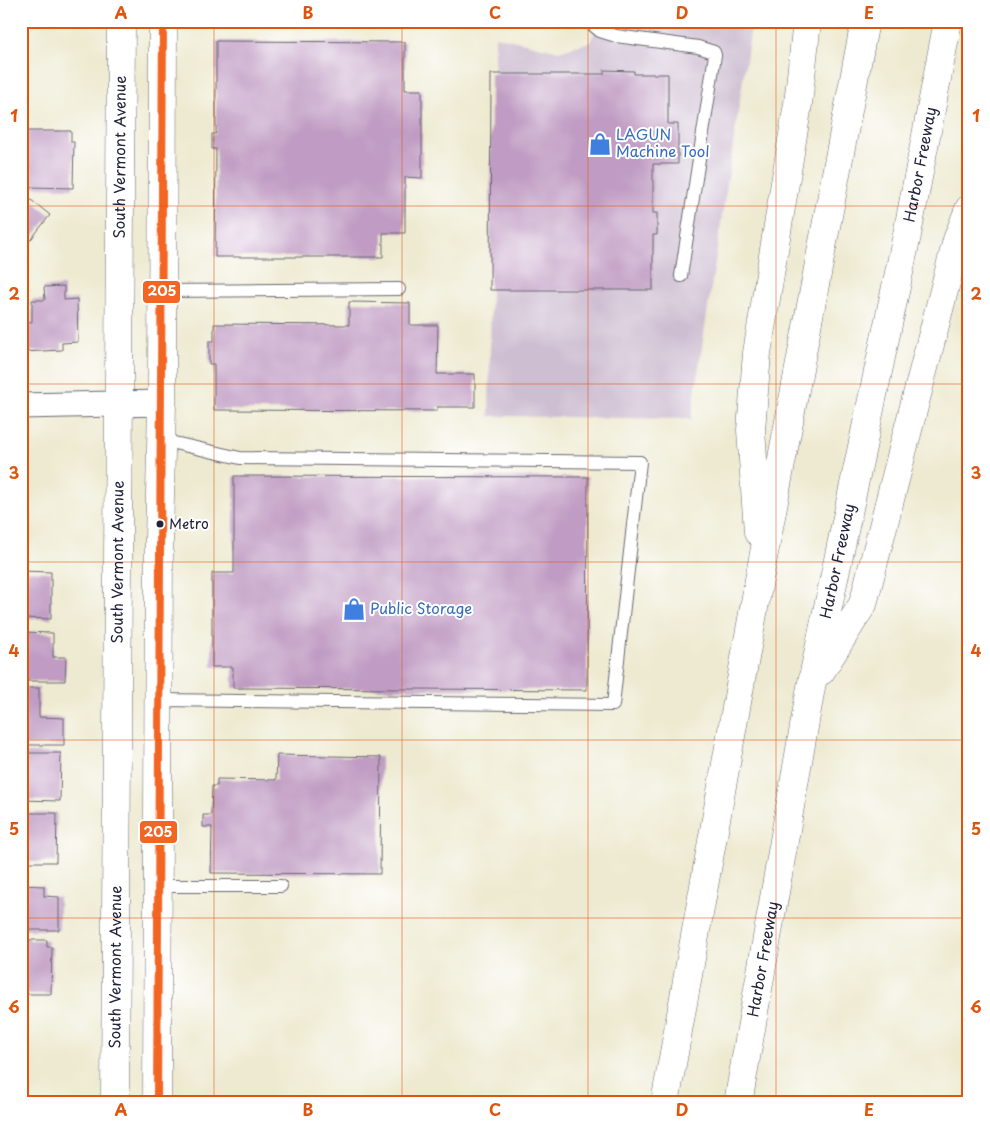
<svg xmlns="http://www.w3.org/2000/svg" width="990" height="1124" font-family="'Playpen Sans',sans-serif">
<rect width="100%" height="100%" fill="#fff"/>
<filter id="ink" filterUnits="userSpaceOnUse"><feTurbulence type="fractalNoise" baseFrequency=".02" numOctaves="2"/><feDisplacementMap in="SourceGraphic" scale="10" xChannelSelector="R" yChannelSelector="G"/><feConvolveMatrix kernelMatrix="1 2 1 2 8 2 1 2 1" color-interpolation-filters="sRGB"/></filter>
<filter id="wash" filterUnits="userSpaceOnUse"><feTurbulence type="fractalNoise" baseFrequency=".0096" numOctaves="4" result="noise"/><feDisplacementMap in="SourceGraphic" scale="20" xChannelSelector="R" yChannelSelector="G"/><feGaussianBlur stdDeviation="1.12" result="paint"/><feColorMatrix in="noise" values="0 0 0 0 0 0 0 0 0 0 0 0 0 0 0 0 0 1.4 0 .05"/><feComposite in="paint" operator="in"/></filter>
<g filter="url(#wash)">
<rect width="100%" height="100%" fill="#eeead1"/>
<!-- industrial -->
<path fill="#cebed1" d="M600 21H752L691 419 489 416 495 36 559 51 590 42Z"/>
<g id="blocks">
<!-- building -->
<path fill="#c09bc3" d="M216 41 405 42V90H422V178L405 177V233H383V257H215L216 149H212V134H216Z
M604 70 634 71V74H668V124H678V164H653V213H657V235H653V290H490L491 74H604Z
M21 131H71V142H74L73 188 29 187V173L21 172Z
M21 192 50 215 21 252Z
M64 286V300L77 299 78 342 62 343V350L23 352 22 322H32V300H45L44 287Z
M349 302 410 303V325H438L437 374H475V407H437V411L214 410V364H209V341H214V324L349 325Z
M234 476 588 477 587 690 233 688V667H212V573H234Z
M21 571 51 572V619L21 618Z
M21 632 53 633V657H66L65 681H21Z
M21 688H39V717L64 718V745H21Z
M21 753H61L60 801 21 800Z
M277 755 381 757 380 874 211 873 212 827H203V815H211L212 786H217V779L276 780Z
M21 813H57L56 862H21Z
M21 885 44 886V896L59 897V930H21Z
M21 938H29V940H47V947H52L51 994H21Z"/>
</g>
</g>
<g filter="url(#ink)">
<use href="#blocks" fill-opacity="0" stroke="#696870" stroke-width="1"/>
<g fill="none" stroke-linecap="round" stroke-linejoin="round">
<defs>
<path id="service" d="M588 21 600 31 616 36 698 47 714 52 715 55 681 276
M162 291 399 289
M158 700 613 705 640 462 240 458 161 440
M158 886H281"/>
<path id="minor" d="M21 406 162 403"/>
<g id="primary">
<path id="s1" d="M115 1103 121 21"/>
<path d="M157 1103 159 541 162 403 163 21"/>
</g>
<g id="motorway">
<path d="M758 532 751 430 757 353 798 104 807 21"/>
<path d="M821 671 863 604 957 240 969 209"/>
<path d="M665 1103 761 569 865 21"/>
<path id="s2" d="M738 1103 811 687 907 235 948 21"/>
</g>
</defs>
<!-- service casing -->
<use href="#service" stroke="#696870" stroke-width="14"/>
<!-- minor casing -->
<use href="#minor" stroke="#696870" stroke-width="27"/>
<!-- primary casing -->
<use href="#primary" stroke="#696870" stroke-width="29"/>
<!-- motorway casing -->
<use href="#motorway" stroke="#696870" stroke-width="29"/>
<!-- service -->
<use href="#service" stroke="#fff" stroke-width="12"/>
<!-- minor -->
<use href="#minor" stroke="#fff" stroke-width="25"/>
<!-- primary -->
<use href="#primary" stroke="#fff" stroke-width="28"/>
<!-- motorway -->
<use href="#motorway" stroke="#fff" stroke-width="28"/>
<defs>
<path id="bus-1" d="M157 1103 163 21"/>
</defs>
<!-- bus-1 casing -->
<use href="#bus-1" stroke="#fff" stroke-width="11"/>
<!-- bus-1 -->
<use href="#bus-1" stroke="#f26522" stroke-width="8"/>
</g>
</g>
<!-- grid -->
<path fill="none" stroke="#de560e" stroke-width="1" stroke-opacity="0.55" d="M214 21V1103M402 21V1103M588 21V1103M776 21V1103M21 206H969M21 384H969M21 562H969M21 740H969M21 918H969"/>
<!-- icons -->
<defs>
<symbol id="shop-bare" viewBox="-9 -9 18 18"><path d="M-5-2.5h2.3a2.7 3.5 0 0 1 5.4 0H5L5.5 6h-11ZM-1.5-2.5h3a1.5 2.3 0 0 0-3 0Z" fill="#3f7fe0" stroke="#fff" stroke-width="2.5" paint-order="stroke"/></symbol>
</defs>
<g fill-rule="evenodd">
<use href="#shop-bare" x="584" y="128" width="32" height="32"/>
<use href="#shop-bare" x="338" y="593" width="32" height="32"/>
</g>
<!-- markers -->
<circle fill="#22223b" stroke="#fff" stroke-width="2" cx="160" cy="524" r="4.5"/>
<g text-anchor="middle" stroke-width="4" stroke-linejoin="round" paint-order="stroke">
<!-- bus labels -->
<g font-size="14" fill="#22223b" stroke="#fff" text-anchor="start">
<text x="169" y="529">Metro</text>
</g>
<!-- shop labels -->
<g font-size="15" fill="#366cbe" stroke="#fff" text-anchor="start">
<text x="616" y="140">LAGUN<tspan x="616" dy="17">Machine Tool</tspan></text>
<text x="370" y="614">Public Storage</text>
</g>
<!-- street labels -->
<g font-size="15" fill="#22223b" stroke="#fff">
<text dy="5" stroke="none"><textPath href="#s1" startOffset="946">South Vermont Avenue</textPath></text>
<text dy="5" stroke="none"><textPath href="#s2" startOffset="956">Harbor Freeway</textPath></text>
<text dy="5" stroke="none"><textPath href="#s2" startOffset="551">Harbor Freeway</textPath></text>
<text dy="5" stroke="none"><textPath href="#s1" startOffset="541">South Vermont Avenue</textPath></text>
<text dy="5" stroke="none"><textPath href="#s2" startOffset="146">Harbor Freeway</textPath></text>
<text dy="5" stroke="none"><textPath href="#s1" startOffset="136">South Vermont Avenue</textPath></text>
</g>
</g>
<g stroke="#fff" stroke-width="2">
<rect x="142" y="280" width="39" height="24" rx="5" fill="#f26522"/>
<rect x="139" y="820" width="39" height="24" rx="5" fill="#f26522"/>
</g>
<g font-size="14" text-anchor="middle" font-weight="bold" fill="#fff">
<text x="162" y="296">205</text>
<text x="158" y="837">205</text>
</g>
<!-- margin -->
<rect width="990" height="1124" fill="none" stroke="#fff" stroke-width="55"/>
<rect x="28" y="28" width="934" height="1068" fill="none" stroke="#de560e" stroke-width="2"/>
<g font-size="16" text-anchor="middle" font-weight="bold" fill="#de560e">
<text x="121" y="19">A</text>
<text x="308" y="19">B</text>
<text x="495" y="19">C</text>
<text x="682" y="19">D</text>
<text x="869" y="19">E</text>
<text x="14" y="122">1</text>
<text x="976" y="122">1</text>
<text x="14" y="300">2</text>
<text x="976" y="300">2</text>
<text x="14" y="479">3</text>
<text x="976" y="479">3</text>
<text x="14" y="657">4</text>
<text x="976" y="657">4</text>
<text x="14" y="835">5</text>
<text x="976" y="835">5</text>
<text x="14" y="1013">6</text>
<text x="976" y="1013">6</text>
<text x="121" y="1116">A</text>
<text x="308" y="1116">B</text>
<text x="495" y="1116">C</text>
<text x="682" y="1116">D</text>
<text x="869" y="1116">E</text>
</g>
</svg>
